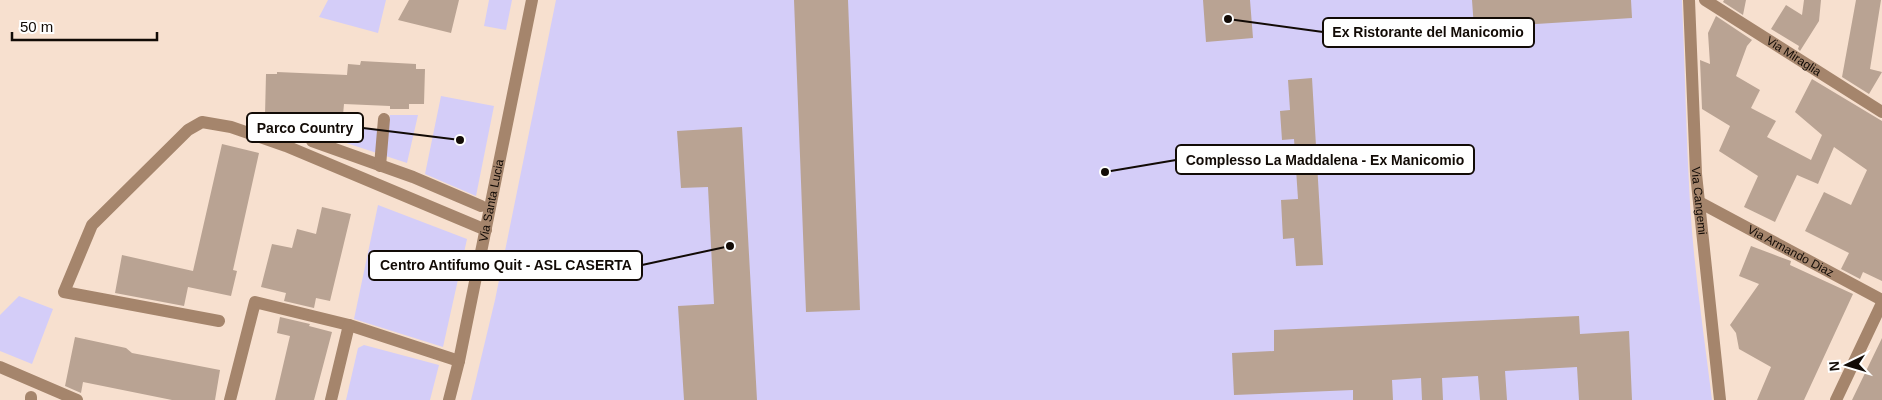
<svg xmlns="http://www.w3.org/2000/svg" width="1882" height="400" font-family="Helvetica,sans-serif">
<rect width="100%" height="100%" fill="#f7e0cf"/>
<!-- green -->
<path fill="#d4cdf8" d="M328 0H386L378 33 319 17Z
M489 0H512L506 30 484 26Z
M556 0H1682C1685 68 1686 136 1690 204 1694 270 1704 335 1712 400H471L495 300Z
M441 96 494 106 476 196 425 174Z
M390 115H418L407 163 310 131 312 122 388 131Z
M378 205 467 239 443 347 354 319Z
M19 296 53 309 32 364 0 351V315Z
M364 345 439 365 430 400H346L358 348Z"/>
<!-- building -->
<path fill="#b9a393" d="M409 0H459L451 33 398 20Z
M794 0H848L860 310 806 312Z
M1203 0H1250L1253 38 1206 42Z
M1472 0H1631L1632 18 1474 28Z
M1724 0H1746L1743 15 1723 2Z
M1804 0H1821L1819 21 1800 51 1798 49 1799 46 1771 29 1786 5 1802 15Z
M1856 0H1881L1870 69 1882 72 1869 94 1842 77Z
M1716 16 1752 40 1747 46 1736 76 1760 90 1751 108 1776 121 1767 137 1811 160 1822 135 1795 112 1812 79 1882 121V281L1863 272 1860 279 1841 269 1849 253 1805 231 1824 192 1851 205 1867 170 1834 147 1818 184 1797 175 1775 222 1744 207 1758 176 1719 151 1730 126 1702 109 1700 60 1710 64 1708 33Z
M361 61 416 64V69H425L424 104H409V109H390V106L344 104 343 115H327L326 121 281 119V115H265L266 74H277V72L347 75 348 64 360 65Z
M1312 78 1323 265 1296 266 1294 238 1283 239 1281 200 1298 199 1294 139 1282 140 1280 111 1290 110 1288 80Z
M742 127 757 400H684L678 306 714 304 708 187 681 188 677 131Z
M222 144 259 153 233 270 237 271 231 296 188 287 184 306 115 293 122 255 193 271Z
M322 207 351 214 330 301 316 298 314 308 284 301 286 293 261 287 272 244 292 248 297 229 316 234Z
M1751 246 1791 261 1790 265 1853 294 1804 400H1757L1771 367 1739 349 1736 333 1730 325 1759 284 1739 276Z
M1579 316 1580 334 1629 331 1632 400H1579L1577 367 1505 371 1507 400H1480L1478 376 1442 378 1443 400H1422L1421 378 1392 380 1393 400H1353V390L1234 395 1232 353 1274 351V330Z
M280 317 310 324 309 326 332 332 314 400H275L290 336 277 333Z
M75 337 126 348 132 353 220 370 215 400H172L83 382 81 393 65 386Z
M1882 338V400H1852Z"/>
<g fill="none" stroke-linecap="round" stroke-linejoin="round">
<!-- minor -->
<g stroke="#a5856c" stroke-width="12">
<path id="s1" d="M1689 0 1696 174 1720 400"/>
<path id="s2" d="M1705 0 1882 112"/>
<path d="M312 141 413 177 481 206"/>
<path d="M380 166 384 119"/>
<path id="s3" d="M1699 202 1882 300"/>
<path d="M219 321 64 292 92 225 188 130 202 122 231 127 286 146 486 230"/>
<path d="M0 367 77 400"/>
<path d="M31 400V397"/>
<path d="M230 400 255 302 349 325 459 361"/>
<path d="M331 400 349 325"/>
<path id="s4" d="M449 400 459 361 532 0"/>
<path d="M1836 400 1882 303"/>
</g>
</g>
<g text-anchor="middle" stroke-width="4" stroke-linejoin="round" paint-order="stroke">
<!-- street labels -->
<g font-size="12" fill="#120b06" stroke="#fff">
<text dy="4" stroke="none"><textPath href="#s2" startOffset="105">Via Miraglia</textPath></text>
<text dy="4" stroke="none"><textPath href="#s4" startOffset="204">Via Santa Lucia</textPath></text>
<text dy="4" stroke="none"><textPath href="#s1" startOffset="201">Via Cangemi</textPath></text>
<text dy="4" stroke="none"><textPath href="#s3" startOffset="104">Via Armando Diaz</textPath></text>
</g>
</g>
<!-- callouts -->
<path fill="none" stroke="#120b06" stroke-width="2" d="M1228 19L1323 32M460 140L363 128M1105 172L1176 160M730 246L642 265"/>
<g fill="#120b06" stroke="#fff" stroke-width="2">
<circle cx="1228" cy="19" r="5"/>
<circle cx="460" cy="140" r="5"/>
<circle cx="1105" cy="172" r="5"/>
<circle cx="730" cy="246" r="5"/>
</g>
<g fill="#fff" stroke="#120b06" stroke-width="2">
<rect x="1323" y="18" width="211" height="29" rx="5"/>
<rect x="247" y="113" width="116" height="29" rx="5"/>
<rect x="1176" y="145" width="298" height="29" rx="5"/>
<rect x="369" y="251" width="273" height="29" rx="5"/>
</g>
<g font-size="14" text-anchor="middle" font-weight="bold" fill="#120b06">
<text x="1428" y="37">Ex Ristorante del Manicomio</text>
<text x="305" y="133">Parco Country</text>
<text x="1325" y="165">Complesso La Maddalena - Ex Manicomio</text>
<text x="506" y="270">Centro Antifumo Quit - ASL CASERTA</text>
</g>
<!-- north arrow -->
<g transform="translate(1847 365) rotate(265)" stroke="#ffffff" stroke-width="4" paint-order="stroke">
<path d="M0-4L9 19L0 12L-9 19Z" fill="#120b06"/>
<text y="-8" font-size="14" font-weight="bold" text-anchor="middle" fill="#120b06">N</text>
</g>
<!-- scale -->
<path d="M12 32v8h145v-8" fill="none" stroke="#120b06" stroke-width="2.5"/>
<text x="20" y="32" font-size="15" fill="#120b06" stroke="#ffffff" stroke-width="4" paint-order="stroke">50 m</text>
</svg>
